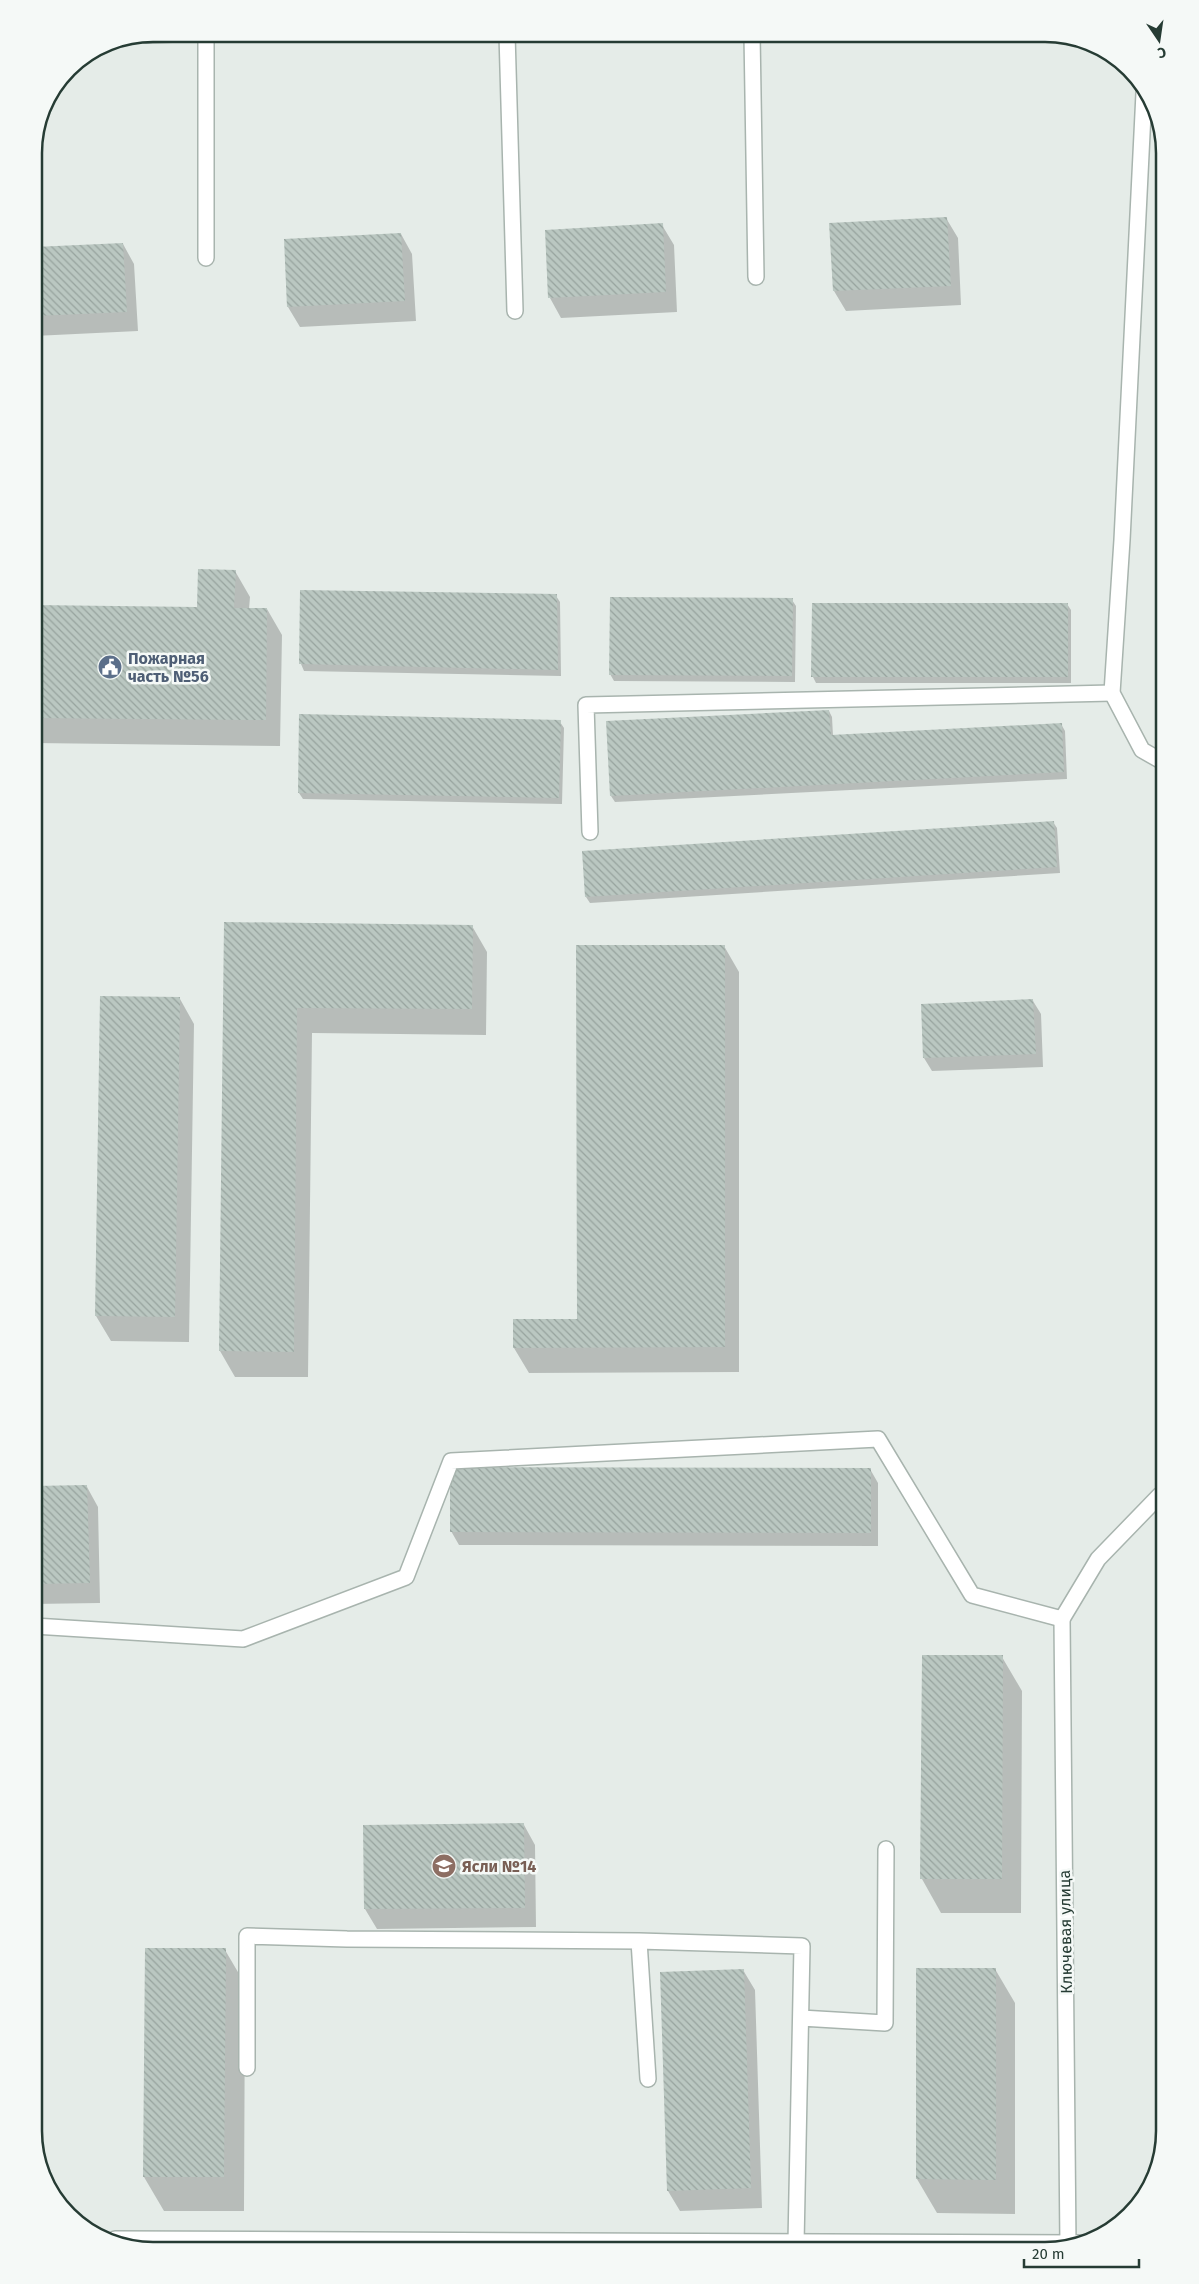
<svg xmlns="http://www.w3.org/2000/svg" width="1199" height="2284" font-family="'Fira Sans',sans-serif">
<defs>
<pattern id="building-back-hatch" width="6" height="6" patternUnits="userSpaceOnUse" patternTransform="scale(1.25)"><rect width="6" height="6" fill="#bac7c1"/><path d="M-1 5l2 2M0 0l6 6M5-1l2 2" fill="none" stroke="#97a39e"/></pattern>
</defs>
<rect width="100%" height="100%" fill="#e5ece8"/>
<!-- shadow -->
<path fill="#0003" d="M946 218 958 238 961 305 846 311 834 291 831 224Z
M662 225 674 245 677 312 561 318 550 298Z
M401 234 412 254 416 321 300 327 288 307 285 240Z
M123 244 134 264 138 331 34 336V249Z
M235 571 250 597 249 609H267L282 635 280 746 34 743V606L198 608Z
M1159 579H1165V670L1160 664Z
M556 596 560 602 561 676 304 671 301 664Z
M792 600 796 606 795 682 614 681 610 674Z
M1067 604 1071 610V683H816L813 677Z
M829 711 832 717 833 736 1061 724 1065 731 1067 779 615 802 611 796Z
M560 722 564 728 562 804 303 799 299 793Z
M1053 822 1057 828 1060 873 590 903 586 897 583 852Z
M225 923 472 926 487 952 486 1035 312 1033 308 1377H235L220 1351Z
M724 946 739 972V1372L529 1373 514 1348 578 1321Z
M180 999 194 1024 189 1342 111 1341 96 1316Z
M1033 1001 1041 1014 1043 1067 932 1071 924 1058Z
M870 1469 878 1483V1546L459 1545 451 1531Z
M87 1487 98 1507 100 1603 34 1604V1488Z
M1002 1657 1022 1691 1021 1913H941L922 1879Z
M524 1825 535 1845 536 1927 377 1929 365 1909 364 1827Z
M225 1950 245 1984 244 2211H164L144 2177Z
M995 1969 1015 2003V2214L937 2213 917 2179Z
M743 1970 755 1990 762 2208 680 2211 668 2191 662 1973Z"/>
<!-- building -->
<path fill="url(#building-back-hatch)" d="M947 217 951 286 833 291 829 223Z
M663 223 666 292 548 298 545 230Z
M401 233 405 301 287 307 284 239Z
M123 243 127 312 34 316V247Z
M198 569 236 570 234 608H267L266 720 34 718V605L197 607Z
M1158 578H1165V664H1159Z
M300 590 557 594 558 670 299 664Z
M610 597 793 598 792 676 609 675Z
M812 603H1068V677H811Z
M829 710 831 735 1062 723 1064 772 610 796 606 721Z
M299 714 561 720 559 798 298 793Z
M1054 821 1057 867 585 897 582 851Z
M224 922 473 925 472 1009 297 1008 294 1352 219 1351Z
M576 945H725V1347L513 1348V1319H577Z
M100 996 180 997 175 1317 95 1316Z
M1033 999 1036 1054 923 1058 921 1004Z
M450 1467 871 1468V1533L450 1532Z
M87 1485 90 1583 34 1584V1486Z
M922 1655H1003L1002 1879H920Z
M524 1823 525 1908 364 1909 363 1825Z
M145 1948H226L224 2177H143Z
M916 1968H996V2180L916 2179Z
M744 1969 751 2188 667 2191 660 1972Z"/>
<g fill="none" stroke-linecap="round" stroke-linejoin="round">
<defs>
<path id="service" d="M507 34 515 311
M752 34 756 277
M206 258V34
M590 832 586 705 1112 693
M34 1626 243 1639 406 1577 451 1461 878 1439 972 1595 1062 1619 1098 1559 1160 1495 1165 1493
M801 2018 885 2023 886 1849
M247 2068V1936L347 1939 639 1941
M648 2079 639 1941 802 1946 796 2243"/>
<path id="minor" d="M146 35 172 34
M1144 93 1122 540 1112 693 1142 750 1165 763
M1062 1619 1068 2246
M115 2239 1079 2243"/>
</defs>
<!-- service casing -->
<use href="#service" stroke="#a8b4ae" stroke-width="18"/>
<!-- minor casing -->
<use href="#minor" stroke="#a8b4ae" stroke-width="18"/>
<!-- service -->
<use href="#service" stroke="#fff" stroke-width="15"/>
<!-- minor -->
<use href="#minor" stroke="#fff" stroke-width="15"/>
</g>
<!-- icons -->
<defs>
<symbol id="civic-disc" viewBox="-11 -11 22 22"><circle r="9.5" fill="#5c6f8a" stroke="#f5f9f7"/><path d="M-.6-6.5H3V-4.5H.6V-3L4-1V1h2V6H-6V1h2V-1L-.6-3ZM-1.2 2.5V6h2.4V2.5Z" fill="#fff"/></symbol>
<symbol id="school-disc" viewBox="-11 -11 22 22"><circle r="9.5" fill="#8d6e63" stroke="#f5f9f7"/><path d="M0-5L7-2L0 1L-7-2ZM-4 1L0 2.5L4 1V4Q0 6-4 4Z" fill="#fff"/></symbol>
</defs>
<g fill-rule="evenodd">
<use href="#civic-disc" x="96" y="653" width="28" height="28"/>
<use href="#school-disc" x="430" y="1852" width="28" height="28"/>
</g>
<g text-anchor="middle" stroke-width="5" stroke-linejoin="round" paint-order="stroke">
<!-- service labels -->
<g font-size="16" font-weight="bold" fill="#4e5e75" stroke="#f5f9f7" text-anchor="start">
<text x="128" y="664">Пожарная<tspan x="128" dy="18">часть №56</tspan></text>
</g>
<!-- education labels -->
<g font-size="16" font-weight="bold" fill="#785e54" stroke="#f5f9f7" text-anchor="start">
<text x="462" y="1872">Ясли №14</text>
</g>
<!-- street labels -->
<g font-size="16" fill="#263c34" stroke="#f5f9f7">
<text transform="translate(1065 1932) rotate(-91)" y="6">Ключевая улица</text>
</g>
</g>
<!-- crop -->
<path d="M0 0H1199V2284H0ZM153 42H1045A111 111 0 0 1 1156 153V2131A111 111 0 0 1 1045 2242H153A111 111 0 0 1 42 2131V153A111 111 0 0 1 153 42Z" fill="#f5f9f7" fill-rule="evenodd"/>
<path fill="none" stroke="#263c34" stroke-width="2.5" d="M153 42H1045A111 111 0 0 1 1156 153V2131A111 111 0 0 1 1045 2242H153A111 111 0 0 1 42 2131V153A111 111 0 0 1 153 42Z"/>
<!-- north arrow -->
<g transform="translate(1159 40) rotate(167)" stroke="#f5f9f7" stroke-width="4" paint-order="stroke">
<path d="M0-4L9 19L0 12L-9 19Z" fill="#263c34"/>
<text y="-8" font-size="14" font-weight="bold" text-anchor="middle" fill="#263c34">С</text>
</g>
<!-- scale -->
<path d="M1024 2259v8h115v-8" fill="none" stroke="#263c34" stroke-width="2.5"/>
<text x="1032" y="2259" font-size="15" fill="#263c34" stroke="#f5f9f7" stroke-width="4" paint-order="stroke">20 m</text>
</svg>
